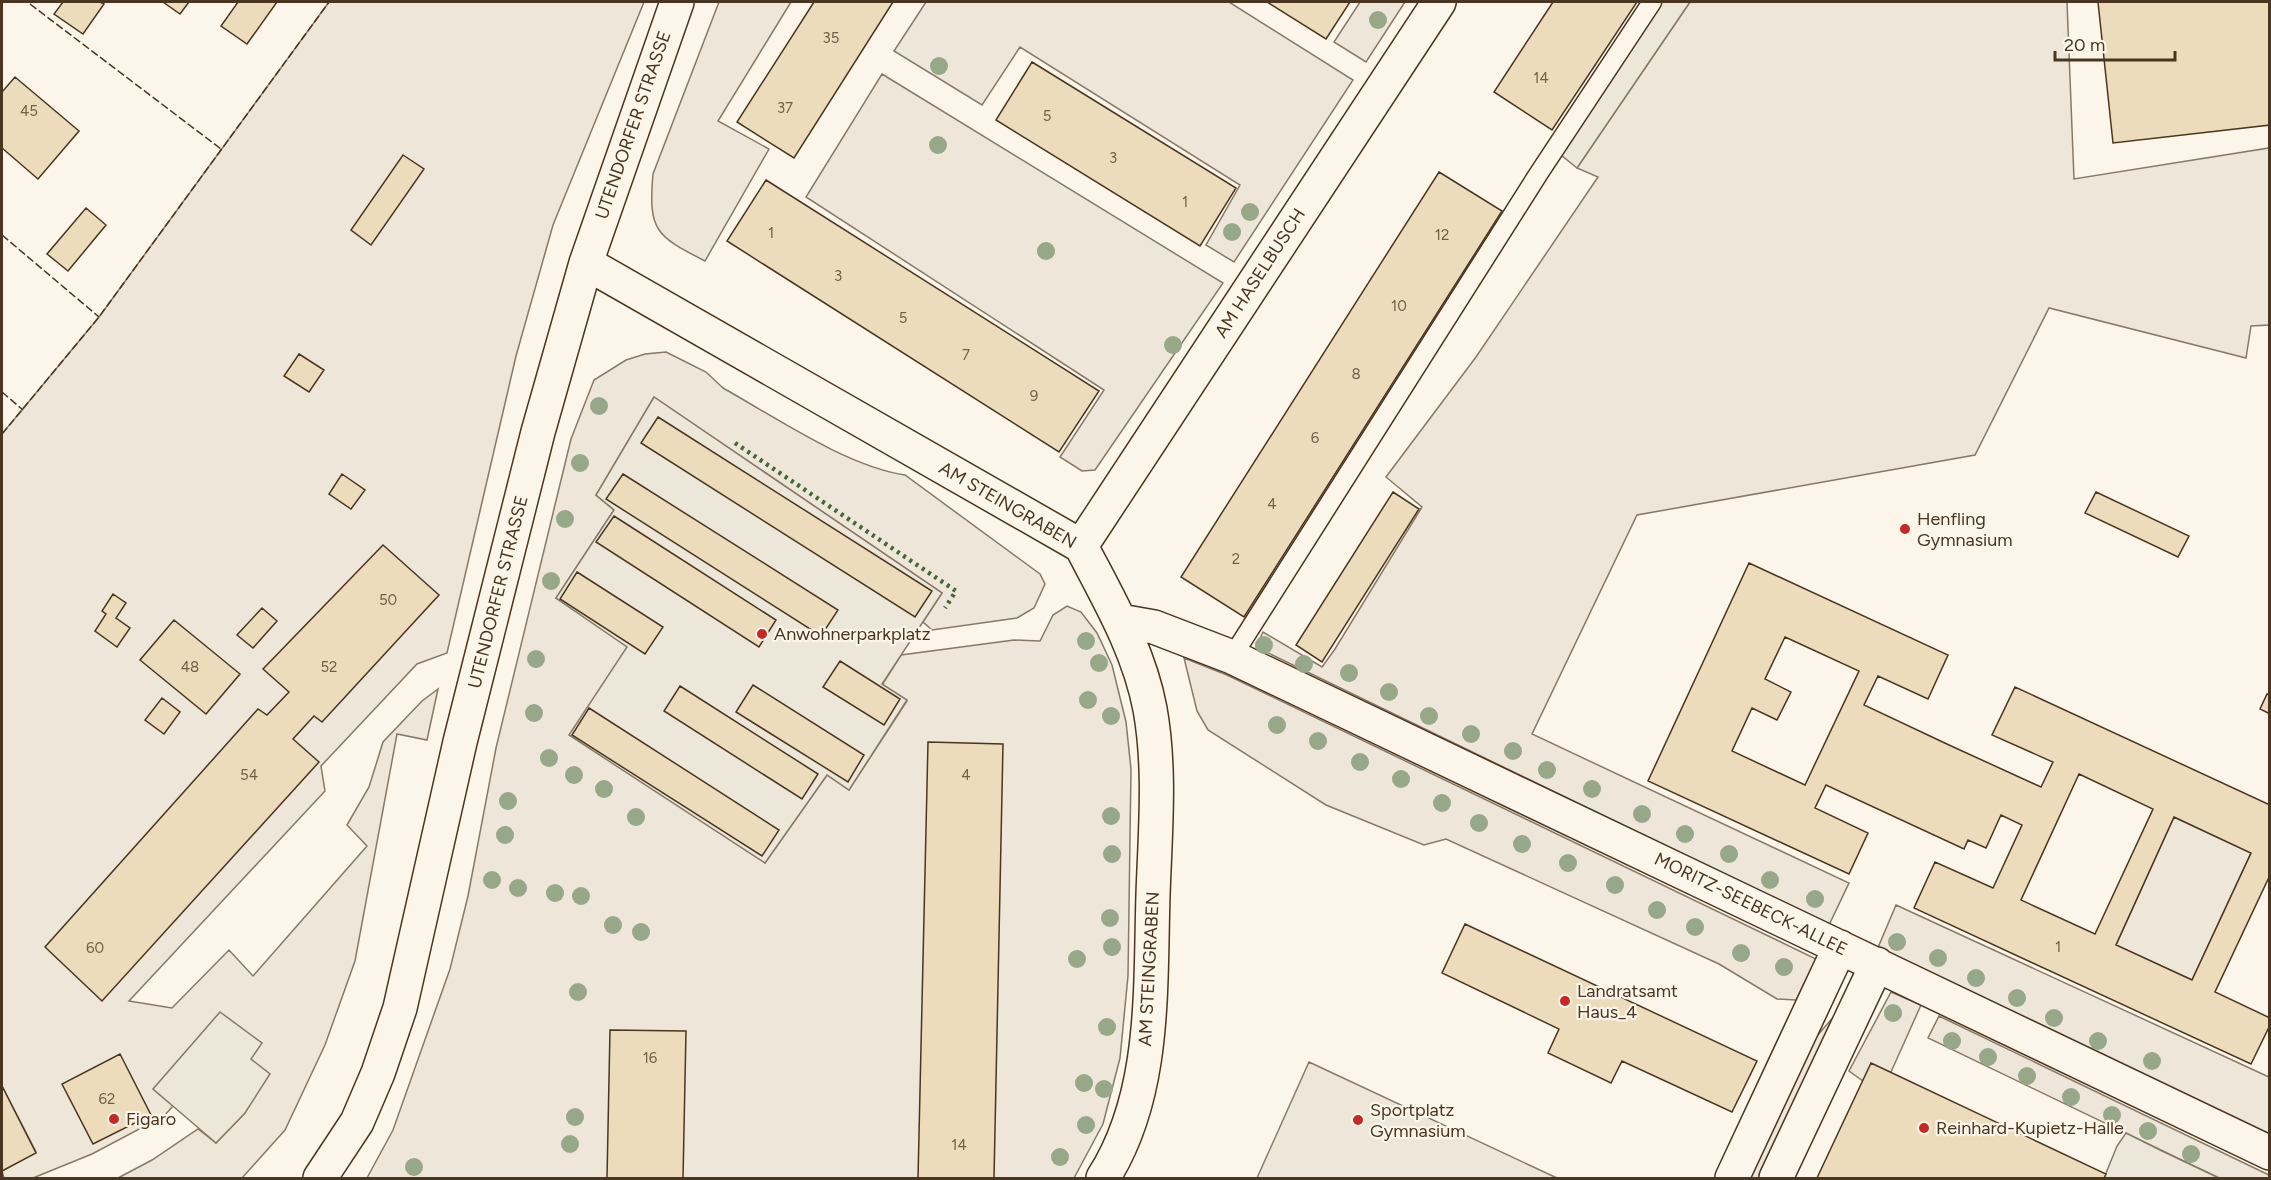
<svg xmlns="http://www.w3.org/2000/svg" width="2271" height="1180" font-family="Figtree,sans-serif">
<rect width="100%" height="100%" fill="#fbf6e9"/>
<!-- green -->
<path fill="#ede6d9" stroke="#887966" stroke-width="1.5" d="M329 2H644L553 225 516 356 447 653 417 664 321 766 325 791 129 1001 172 1008 229 950 253 976 367 846 347 825 369 787 383 742 422 701 438 689 427 740 397 734 355 961 325 1045 285 1130 242 1178H118L152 1160 198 1129 216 1143 245 1113 153 1089 173 1106 164 1116 92 1154 33 1178H4L2 1171 36 1152 2 1086V434L99 317Z
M719 2H791L718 121 769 149 705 261C656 236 648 231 653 174Z
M926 2H1229L1353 80 1234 262 1206 245 1240 185 1020 47 982 105 894 51Z
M1360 2H1405L1366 62 1334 42Z
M1690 2H2067L2074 179 2269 148V325L2251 326 2246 358 2049 308 1975 455 1637 515 1532 734 1849 883 1829 925 1256 647 1263 632 1322 667 1335 649 1422 507 1386 477 1476 357 1598 177 1577 168Z
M882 74 1223 283 1095 470 1082 471 1060 457 1104 390 806 197Z
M666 352 706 372 723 388C775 417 846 466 905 475L1040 574 1045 584 1034 608 1017 618 932 630 923 622 942 593 654 397 596 495 614 510 556 598 627 646 765 863 827 775 849 790 907 701 882 685 901 655 1014 640 1040 641 1053 615 1067 606 1081 612 1097 633 1112 665 1126 722 1131 769 1128 976 1120 1058 1103 1124 1074 1178H367L393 1130 450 969 468 896 496 748 571 439 594 380 626 360 645 354Z
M1184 658 1227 675 1816 959 1796 1000 1777 999 1719 964 1446 839 1424 845 1326 805 1208 730 1197 711Z
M2174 817 2251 853 2192 980 2116 945Z
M1896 905 2269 1077V1135L1877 950Z
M1891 992 1921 1005 1891 1072 1863 1081 1849 1071Z
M1845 1004 1762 1178H1744L1808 1046Z
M1939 1016 2269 1175V1178H2219L1928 1038Z
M1309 1062 1557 1178H1257Z"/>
<!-- parking -->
<path fill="#ede7d9" stroke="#887966" stroke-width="1.5" d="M1660 2H1690L1577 168 1561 155Z
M654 397 942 593 882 684 907 700 849 790 827 775 765 863 569 735 627 647 556 598 614 510 596 495Z
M220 1012 262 1043 251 1059 270 1074 245 1113 216 1143 153 1089Z
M2126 1133 2162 1151 2219 1178H2104L2117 1146Z"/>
<!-- building -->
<path fill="#ecdcbc" stroke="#4a3520" stroke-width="1.5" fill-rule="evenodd" d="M63 2H100L104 4 83 34 54 14Z
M163 2H189L180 14Z
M238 2H277L247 44 221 26Z
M814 2H893L794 158 737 122Z
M1267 2H1350L1326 39Z
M1553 2H1637L1552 130 1494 92Z
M2098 2H2270V125L2113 143Z
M1032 62 1236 188 1200 246 996 120Z
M15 77 79 131 38 179 2 148V92Z
M403 155 424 169 371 245 351 230Z
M1439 172 1502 211 1244 617 1181 577Z
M766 180 1099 391 1059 452 727 241Z
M86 208 106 225 68 271 47 254Z
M299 354 324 370 309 392 284 376Z
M658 417 932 591 915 617 641 443Z
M342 474 365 490 351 509 329 494Z
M623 474 838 610 821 636 606 499Z
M1393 492 1419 509 1322 662 1296 645Z
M2096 492 2189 536 2178 557 2085 513Z
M614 516 776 620 759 647 596 542Z
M383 545 439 595 322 722 314 716 293 739 319 762 102 1001 45 947 258 709 267 715 289 692 263 669Z
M1749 563 1948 655 1928 699 1878 676 1864 705 1949 745 2041 787 2053 762 1992 735 2015 687 2270 805V875L2215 992 2270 1018V1025L2251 1064 1914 908 1935 862 1993 888 2022 825 2001 815 1986 848 1968 840 1964 849 1826 785 1815 808 1868 833 1849 874 1648 781ZM1785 637 1859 671 1805 785 1732 751 1752 708 1777 720 1791 692 1765 679ZM2079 774 2153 809 2095 934 2021 900ZM2174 817 2251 853 2192 980 2116 945Z
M577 572 663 627 645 654 560 599Z
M113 594 126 603 116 618 130 628 117 647 95 631 106 614 102 611Z
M262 608 277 621 253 648 237 635Z
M174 620 240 674 206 714 140 660Z
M840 661 900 699 884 725 823 687Z
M753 685 864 755 848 782 736 712Z
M680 686 818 774 802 799 664 711Z
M2267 694 2270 695V714L2260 709Z
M162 698 180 712 164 734 145 720Z
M589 708 779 830 762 856 572 735Z
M928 742 1003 744 994 1178H918Z
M1465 924 1757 1061 1732 1112 1622 1061 1611 1083 1548 1053 1559 1029 1442 973Z
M610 1030 686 1031 683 1178H607Z
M120 1054 151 1115 93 1144 62 1084Z
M1871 1063 2106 1174 2104 1178H1817Z
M2 1086 36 1153 2 1171Z"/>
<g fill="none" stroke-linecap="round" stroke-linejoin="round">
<defs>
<path id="lane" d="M1232 657 1539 173 1652 2"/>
<path id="street" d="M586 263 1081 546C1108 598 1139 650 1150 709 1161 770 1155 834 1153 895 1150 991 1156 1095 1103 1178
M1081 546 1439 2
M1120 621 1154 627 1232 657 2270 1153
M320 1178 357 1122 378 1073 400 1008 460 742 538 432 586 263 677 2
M1732 1178 1840 947
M1776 1178 1877 964"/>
</defs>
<!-- lane casing -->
<use href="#lane" stroke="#4a3520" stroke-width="21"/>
<!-- street casing -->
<use href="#street" stroke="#4a3520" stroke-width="36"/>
<!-- lane -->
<use href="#lane" stroke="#fbf6e9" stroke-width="18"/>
<!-- street -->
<use href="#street" stroke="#fbf6e9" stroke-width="33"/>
<!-- hedge -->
<path stroke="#436837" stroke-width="4.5" stroke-dasharray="3 4.5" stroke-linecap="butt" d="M735 443 956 591 945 608"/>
<!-- fence -->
<path stroke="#4a3520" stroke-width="1.5" stroke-dasharray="8 3" stroke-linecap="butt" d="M30 4 221 149
M2 235 99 317
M2 392 23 410
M2 434 99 317 329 2"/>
</g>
<!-- trees -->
<g fill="#96a887">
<circle cx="1378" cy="20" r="9"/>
<circle cx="939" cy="66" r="9"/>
<circle cx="938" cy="145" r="9"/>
<circle cx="1250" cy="212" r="9"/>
<circle cx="1232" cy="232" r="9"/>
<circle cx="1046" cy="251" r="9"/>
<circle cx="1173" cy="345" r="9"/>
<circle cx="599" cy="406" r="9"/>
<circle cx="580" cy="463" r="9"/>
<circle cx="565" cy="519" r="9"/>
<circle cx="551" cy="581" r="9"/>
<circle cx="1086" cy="641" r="9"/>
<circle cx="1264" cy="645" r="9"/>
<circle cx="536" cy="659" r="9"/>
<circle cx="1099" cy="663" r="9"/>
<circle cx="1304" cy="664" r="9"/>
<circle cx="1349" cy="673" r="9"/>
<circle cx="1389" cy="692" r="9"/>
<circle cx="1088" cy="700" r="9"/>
<circle cx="534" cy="713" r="9"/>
<circle cx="1111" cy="716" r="9"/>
<circle cx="1429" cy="716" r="9"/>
<circle cx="1277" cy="725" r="9"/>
<circle cx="1471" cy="734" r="9"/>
<circle cx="1318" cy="741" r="9"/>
<circle cx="1513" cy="751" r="9"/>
<circle cx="549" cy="758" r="9"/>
<circle cx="1360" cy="762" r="9"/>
<circle cx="1547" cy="770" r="9"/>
<circle cx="574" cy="775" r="9"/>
<circle cx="1401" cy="779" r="9"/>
<circle cx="604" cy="789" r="9"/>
<circle cx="1592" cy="789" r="9"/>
<circle cx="508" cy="801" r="9"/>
<circle cx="1442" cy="803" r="9"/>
<circle cx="1642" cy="814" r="9"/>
<circle cx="1111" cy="816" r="9"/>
<circle cx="636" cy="817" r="9"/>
<circle cx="1479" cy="823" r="9"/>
<circle cx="1685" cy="834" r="9"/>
<circle cx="505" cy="835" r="9"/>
<circle cx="1522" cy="844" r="9"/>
<circle cx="1112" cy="854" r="9"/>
<circle cx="1729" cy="854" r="9"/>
<circle cx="1568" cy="863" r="9"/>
<circle cx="492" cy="880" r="9"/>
<circle cx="1770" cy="880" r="9"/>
<circle cx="1615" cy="885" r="9"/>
<circle cx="518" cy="888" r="9"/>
<circle cx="555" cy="893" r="9"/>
<circle cx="581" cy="896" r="9"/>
<circle cx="1815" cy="899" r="9"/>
<circle cx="1657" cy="910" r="9"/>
<circle cx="1110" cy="918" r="9"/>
<circle cx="613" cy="925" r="9"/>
<circle cx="1695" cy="927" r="9"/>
<circle cx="641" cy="932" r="9"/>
<circle cx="1897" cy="942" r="9"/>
<circle cx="1112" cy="947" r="9"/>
<circle cx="1741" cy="953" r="9"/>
<circle cx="1938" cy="958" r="9"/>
<circle cx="1077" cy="959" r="9"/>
<circle cx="1784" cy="967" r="9"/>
<circle cx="1976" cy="978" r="9"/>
<circle cx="578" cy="992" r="9"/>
<circle cx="2017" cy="998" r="9"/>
<circle cx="1893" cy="1013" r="9"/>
<circle cx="2054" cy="1018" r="9"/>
<circle cx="1107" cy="1027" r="9"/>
<circle cx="1952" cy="1041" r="9"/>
<circle cx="2098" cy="1041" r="9"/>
<circle cx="1988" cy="1057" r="9"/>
<circle cx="2152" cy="1061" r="9"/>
<circle cx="2027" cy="1076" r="9"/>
<circle cx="1084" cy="1083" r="9"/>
<circle cx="1104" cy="1089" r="9"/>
<circle cx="2071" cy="1097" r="9"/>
<circle cx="2112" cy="1115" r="9"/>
<circle cx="575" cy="1117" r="9"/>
<circle cx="1086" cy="1125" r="9"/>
<circle cx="2148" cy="1131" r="9"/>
<circle cx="570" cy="1144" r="9"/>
<circle cx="2191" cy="1154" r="9"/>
<circle cx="1060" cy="1157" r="9"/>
<circle cx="414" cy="1167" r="9"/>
</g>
<!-- markers -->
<g fill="#c62828" stroke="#fbf6e9" stroke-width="2">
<circle cx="1905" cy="529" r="6"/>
<circle cx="762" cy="634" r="6"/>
<circle cx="1565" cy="1001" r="6"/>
<circle cx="114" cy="1119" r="6"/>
<circle cx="1358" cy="1120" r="6"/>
<circle cx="1924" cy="1128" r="6"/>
</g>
<g text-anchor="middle" stroke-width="4.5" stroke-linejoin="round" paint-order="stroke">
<!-- number labels -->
<g font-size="15" fill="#725f47">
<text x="831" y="43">35</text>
<text x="1541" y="83">14</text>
<text x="785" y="113">37</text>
<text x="29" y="116">45</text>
<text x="1047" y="121">5</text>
<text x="1113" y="163">3</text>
<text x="1185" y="207">1</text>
<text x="771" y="238">1</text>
<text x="1442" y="240">12</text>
<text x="838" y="281">3</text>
<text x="1399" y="311">10</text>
<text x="903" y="323">5</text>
<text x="966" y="360">7</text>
<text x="1356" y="379">8</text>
<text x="1034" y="401">9</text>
<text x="1315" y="443">6</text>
<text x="1272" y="509">4</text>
<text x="1236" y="564">2</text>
<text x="388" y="605">50</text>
<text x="190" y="672">48</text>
<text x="329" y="672">52</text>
<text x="249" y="780">54</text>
<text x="966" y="780">4</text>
<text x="2058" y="952">1</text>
<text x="95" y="953">60</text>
<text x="650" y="1063">16</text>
<text x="107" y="1104">62</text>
<text x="959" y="1150">14</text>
</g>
<!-- street labels -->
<g font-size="18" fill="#4a3520" stroke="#fbf6e9">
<text transform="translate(633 125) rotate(-71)" y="6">UTENDORFER STRASSE</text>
<text transform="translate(1260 273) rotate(-57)" y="6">AM HASELBUSCH</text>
<text transform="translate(1008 505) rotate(30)" y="6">AM STEINGRABEN</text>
<text transform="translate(498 592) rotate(-76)" y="6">UTENDORFER STRASSE</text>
<text transform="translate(1751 904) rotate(26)" y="6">MORITZ-SEEBECK-ALLEE</text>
<text transform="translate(1149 969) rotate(-87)" y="6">AM STEINGRABEN</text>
</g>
<!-- poi labels -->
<g font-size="18" fill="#4a3520" stroke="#fbf6e9" text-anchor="start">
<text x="1917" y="525">Henfling<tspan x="1917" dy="21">Gymnasium</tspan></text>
<text x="774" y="640">Anwohnerparkplatz</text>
<text x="1577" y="997">Landratsamt<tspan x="1577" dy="21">Haus_4</tspan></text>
<text x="1370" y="1116">Sportplatz<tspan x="1370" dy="21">Gymnasium</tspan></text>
<text x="126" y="1125">Figaro</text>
<text x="1936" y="1134">Reinhard-Kupietz-Halle</text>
</g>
</g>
<!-- border -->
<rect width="2271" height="1180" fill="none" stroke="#4a3520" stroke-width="6"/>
<!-- scale -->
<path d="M2055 51v9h120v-9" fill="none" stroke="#4a3520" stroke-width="3"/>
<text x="2064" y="51" font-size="18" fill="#4a3520" stroke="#fbf6e9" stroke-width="4.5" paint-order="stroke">20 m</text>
</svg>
